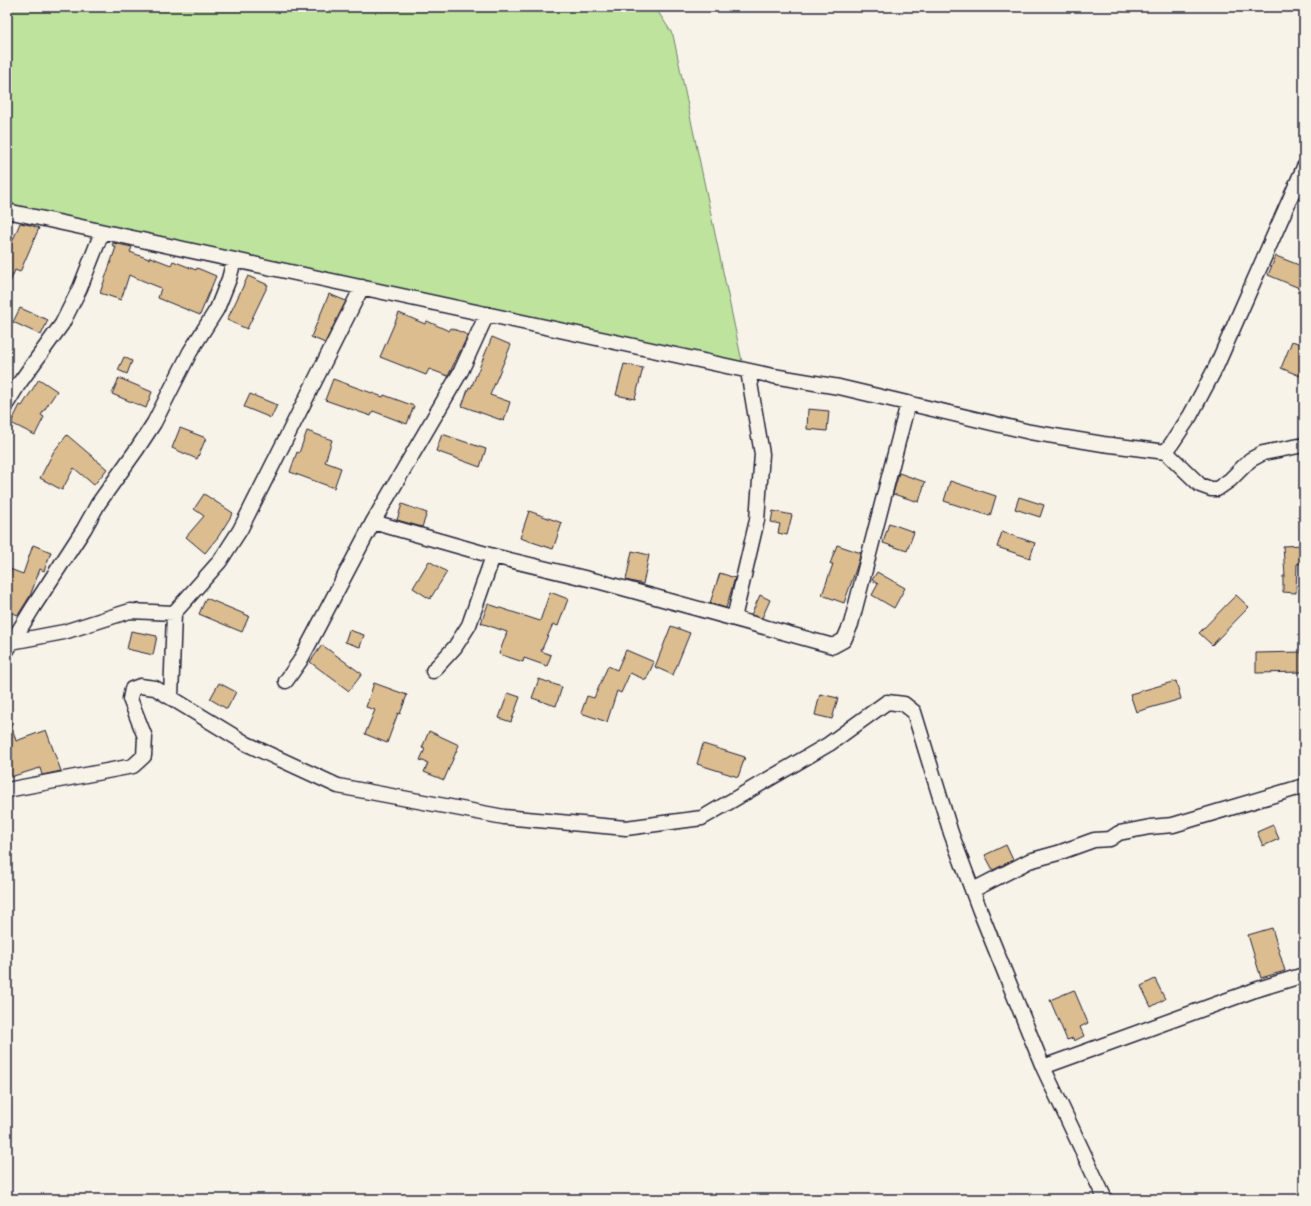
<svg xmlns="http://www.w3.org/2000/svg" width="1311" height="1206" font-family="'Patrick Hand',sans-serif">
<rect width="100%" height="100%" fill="#f7f3e8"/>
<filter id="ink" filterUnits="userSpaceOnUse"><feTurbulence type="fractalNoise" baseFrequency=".025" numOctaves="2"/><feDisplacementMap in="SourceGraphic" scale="8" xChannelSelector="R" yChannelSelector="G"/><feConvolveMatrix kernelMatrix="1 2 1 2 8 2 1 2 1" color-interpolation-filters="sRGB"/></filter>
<g filter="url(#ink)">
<!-- green -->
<path fill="#bee39d" stroke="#70826c" d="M7 7H655L673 35 744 371 7 204Z"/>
<!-- building -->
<path fill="#dcbd90" stroke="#22223b" d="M20 223 30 225 39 228 20 272 15 270 7 289V254Z
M113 243 132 247 130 252 149 259 150 257 171 265 173 261 196 270 197 268 216 276 200 315 158 298 161 288 129 275 121 300 100 293 116 247 112 245Z
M1276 256 1304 267V290L1268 275Z
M248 276 268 285 247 329 227 320Z
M329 294 346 301 325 343 311 337Z
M20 308 48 320 41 335 13 322Z
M399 313 425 324 427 321 449 331 451 328 468 335 448 376 429 369 426 375 380 357Z
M492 337 511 345 490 395 510 402 504 421 462 406 469 387 471 388Z
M1292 341 1304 345V366L1300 376 1281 368Z
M124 357 132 361 127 374 118 370Z
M624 364 643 368 635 399 616 395Z
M119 378 152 392 146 408 112 394Z
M39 379 57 391 41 415 44 417 35 435 11 423 20 405 22 406Z
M333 379 383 397 384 395 414 406 407 424 373 411 371 416 325 400Z
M250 394 277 405 271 418 244 407Z
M808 409 829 411 827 431 807 429Z
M180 428 206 438 197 459 172 448Z
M307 431 332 440 325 462 341 468 334 488 290 472 297 452 299 453Z
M442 434 486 449 480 467 436 451Z
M67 435 107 469 94 485 74 468 62 490 40 478 54 451Z
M899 473 925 482 919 502 893 494Z
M950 481 996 496 990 516 944 501Z
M204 494 233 513 218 537 205 553 186 537 204 516 194 509Z
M1019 497 1044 505 1040 517 1015 509Z
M402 504 427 513 422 527 397 520Z
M529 511 562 523 553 549 520 538Z
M773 511 792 515 787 535 778 533 780 524 771 522Z
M889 523 914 532 907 551 883 543Z
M1002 532 1035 543 1030 558 997 547Z
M33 545 51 552 44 571 40 569 30 596 18 615 7 611V568L23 574Z
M837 545 861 553 856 569 844 603 822 595 833 564H830Z
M1303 545 1304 563 1297 564 1296 593 1283 592V576H1285L1283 546Z
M632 551 649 555 643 584 626 580Z
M429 561 447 572 430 599 413 588Z
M877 572 905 588 894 608 872 595 878 584 872 580Z
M720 573 735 578 726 608 710 603Z
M550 592 568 599 558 626 553 624 541 651 551 655 547 666 524 658 523 662 499 654 507 632 481 623 488 604 540 621Z
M760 595 770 600 762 618 751 615Z
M1236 595 1249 607 1212 645 1199 633Z
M206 598 249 616 242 632 199 614Z
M671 626 690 633 673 675 655 667Z
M349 630 364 635 360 647 345 642Z
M131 631 157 636 153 655 127 649Z
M322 645 362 674 349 691 310 662Z
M626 650 654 662 646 680 630 673 621 693 617 691 607 722 581 713 587 696 594 698 608 666 617 670Z
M1302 652 1303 672 1256 673V653Z
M539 679 562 687 556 706 532 698Z
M1176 681 1181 699 1136 712 1130 694Z
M219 683 236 692 227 709 210 699Z
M374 683 407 695 400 714 398 713 387 743 365 734 375 710 366 707Z
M508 693 520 697 511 722 499 718Z
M820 694 838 698 832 719 815 715Z
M10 720 16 741 46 730 61 771 42 775 40 768 7 778V721Z
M429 731 459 745 444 780 424 772 428 763 420 760 425 749 422 748Z
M703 744 745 757 738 777 697 764Z
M1273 825 1279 839 1263 846 1257 832Z
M1006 845 1013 860 993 870 985 855Z
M1272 928 1285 971 1261 978 1248 935Z
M1155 979 1165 999 1151 1007 1141 986Z
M1074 990 1088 1023 1080 1027 1084 1036 1074 1041 1073 1038 1067 1040 1050 1000Z"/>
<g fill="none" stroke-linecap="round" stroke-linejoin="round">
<defs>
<path id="street" d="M7 211 773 376 839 387 1030 432 1103 444 1166 452 1200 485 1211 489H1217L1230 480 1250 460 1263 453 1304 445
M7 403 18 385 62 324 80 288 102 232
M1166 452 1190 416 1216 367 1304 167
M373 522 493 556 601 582 833 646 844 640 851 624 908 403
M734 618 757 520 762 454 748 371
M11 642 64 632 130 611 174 613
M7 650 34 606 84 529 98 504 137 449 154 423 190 352 217 309 229 279 234 260
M433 671 455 647 469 625 493 556
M286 681 300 661 373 522 461 371 487 314
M171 698 174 613 220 561 240 530 362 287
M7 790 133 766 144 756 145 737 130 699 132 689 140 686 155 688 247 744 338 786 504 817 626 828 702 818 829 744 887 702 904 704 914 712 951 833 980 911 1043 1067 1105 1199
M973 890 1029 861 1058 853 1094 840 1110 839 1119 833 1150 827 1173 825 1304 786
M1043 1067 1255 990 1304 975"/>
</defs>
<!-- street casing -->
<use href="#street" stroke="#22223b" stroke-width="17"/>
<!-- street -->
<use href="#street" stroke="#f7f3e8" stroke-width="14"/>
</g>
</g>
<!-- margin -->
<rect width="1311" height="1206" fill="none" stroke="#f7f3e8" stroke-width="24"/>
<rect x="12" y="12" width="1287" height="1182" fill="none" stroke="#22223b" stroke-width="1.5" filter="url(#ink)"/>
</svg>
